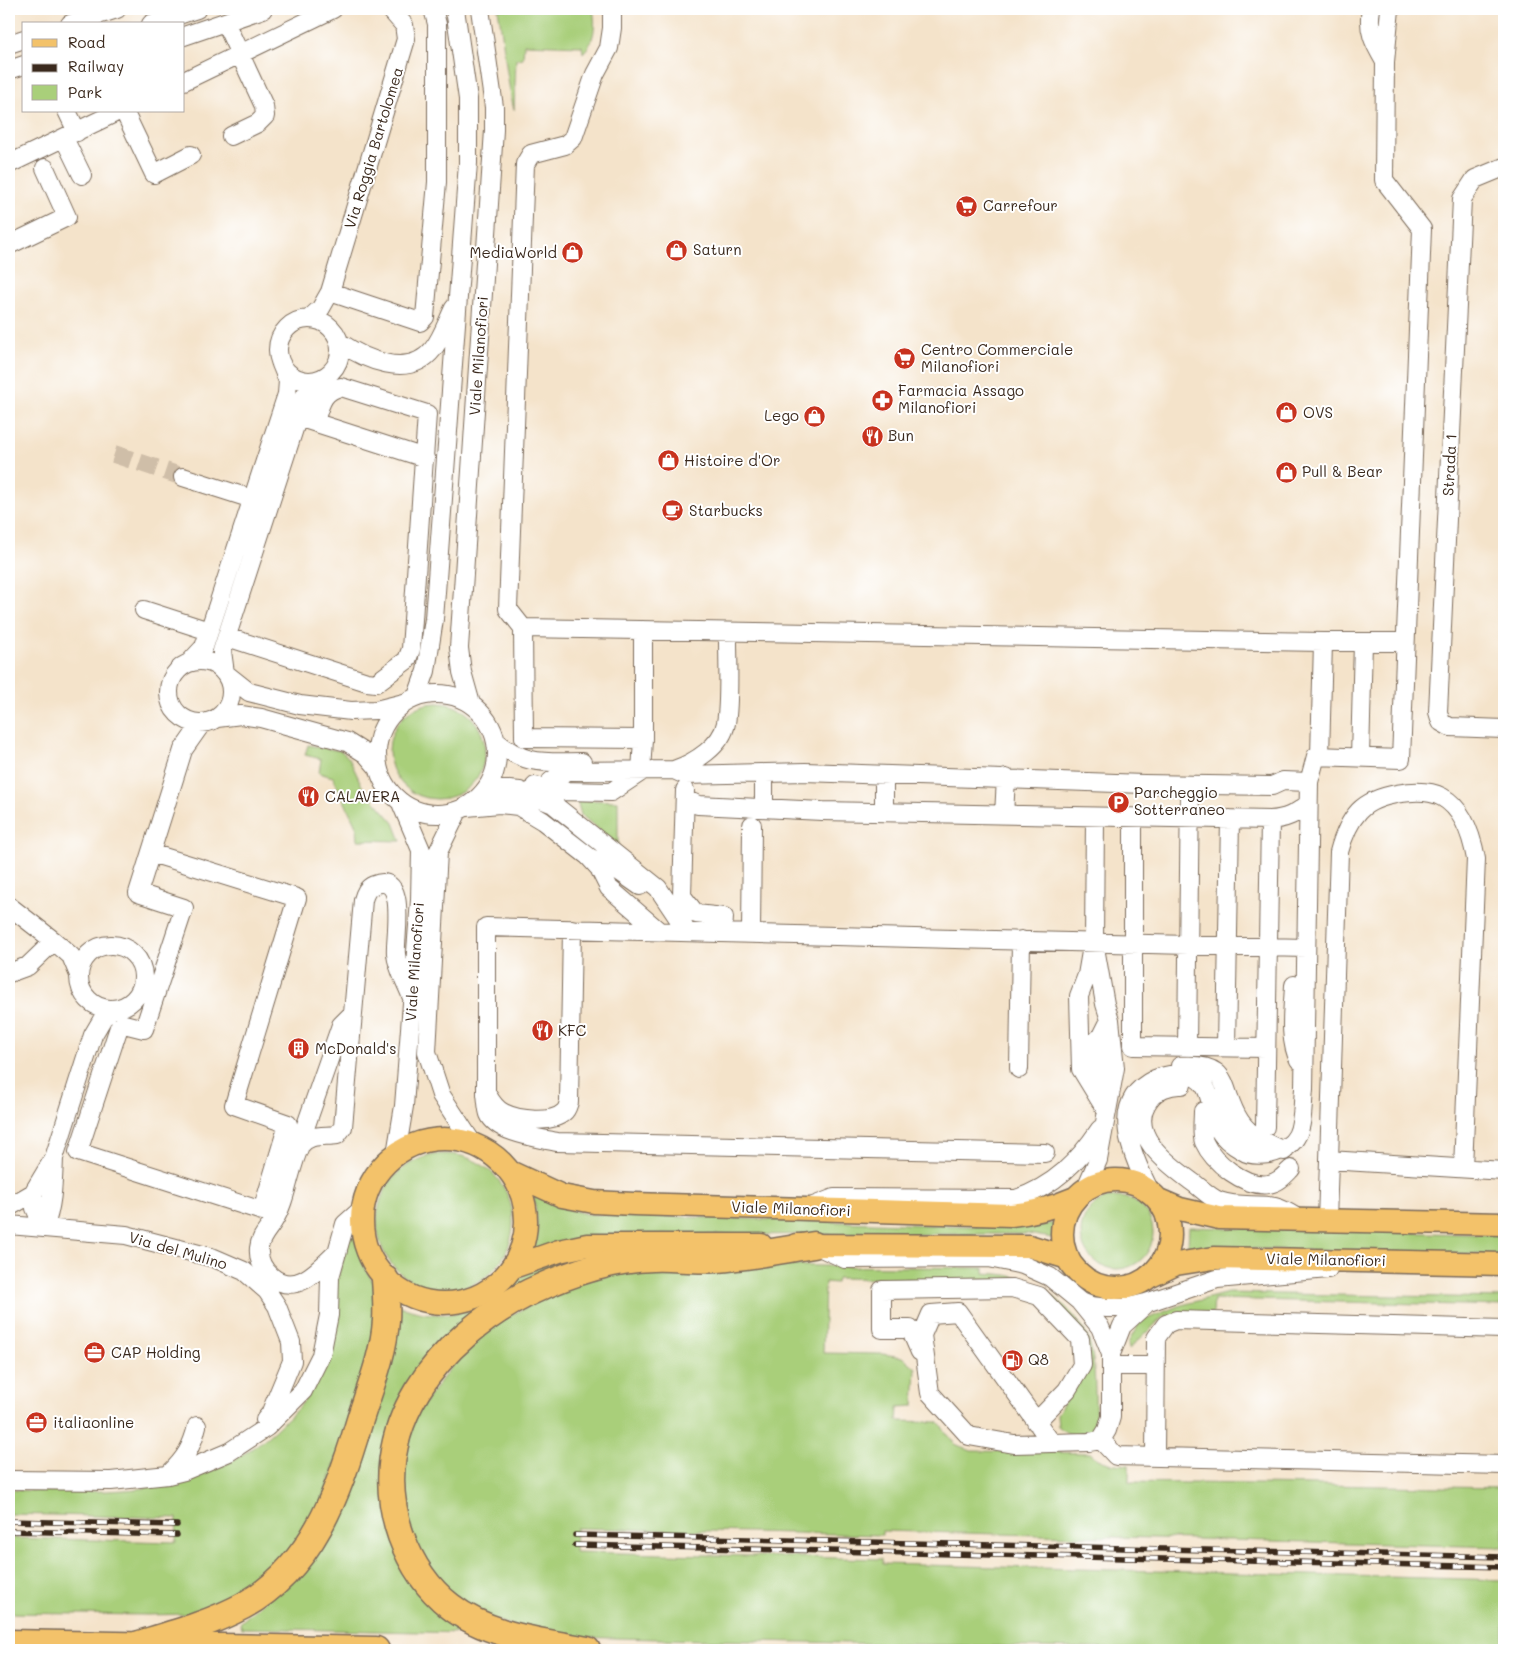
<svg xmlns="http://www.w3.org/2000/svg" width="1513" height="1659" font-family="Mali,sans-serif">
<rect width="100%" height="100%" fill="#fff"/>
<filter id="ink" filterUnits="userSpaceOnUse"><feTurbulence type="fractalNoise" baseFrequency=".02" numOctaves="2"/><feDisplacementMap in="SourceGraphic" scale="10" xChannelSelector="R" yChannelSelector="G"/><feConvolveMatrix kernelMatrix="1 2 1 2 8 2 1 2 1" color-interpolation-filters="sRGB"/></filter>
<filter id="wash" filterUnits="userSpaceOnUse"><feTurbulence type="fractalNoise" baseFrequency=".0096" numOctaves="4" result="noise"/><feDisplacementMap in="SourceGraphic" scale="20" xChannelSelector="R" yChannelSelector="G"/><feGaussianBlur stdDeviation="1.12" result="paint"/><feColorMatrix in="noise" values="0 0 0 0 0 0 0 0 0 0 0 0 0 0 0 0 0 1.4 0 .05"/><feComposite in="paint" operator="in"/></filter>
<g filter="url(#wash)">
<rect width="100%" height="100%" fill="#f4e3ca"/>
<!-- green -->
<path fill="#a9cf7a" stroke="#727c4c" d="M498 9H593C596 25 595 41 583 53L582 46 524 44 523 58 516 59 514 110C506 77 504 43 498 9Z
M389 751a48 48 0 1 1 96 0a48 48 0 1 1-96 0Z
M308 745 341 751 349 758 362 786 394 823 401 841 358 840 357 828 333 777 319 773 321 759 305 755Z
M577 800 618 801V845L581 815Z
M377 1222a68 68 0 1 1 136 0a68 68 0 1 1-136 0Z
M534 1195 554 1205 586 1214 1029 1228 1054 1223 1052 1238 1028 1234 617 1235 530 1253 537 1223Z
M1081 1233a36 36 0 1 1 72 0a36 36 0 1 1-72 0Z
M353 1227 363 1264 374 1284V1337L318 1516 272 1573 219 1606 189 1614 147 1615 9 1613V1538L176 1542 177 1518 9 1514V1490C105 1492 196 1501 274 1431 285 1420 303 1407 309 1392 316 1372 319 1349 324 1329 332 1295 342 1261 353 1227Z
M1189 1227 1504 1235V1255L1188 1247Z
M602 1254 441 1344 385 1500 467 1627 465 1633 242 1628 240 1623 295 1574 394 1303C423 1319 463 1318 492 1300 504 1293 513 1282 525 1275 550 1260 574 1257 602 1254Z
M658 1264 984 1268V1273C994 1274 1005 1274 1015 1277 1044 1285 1079 1313 1089 1341 1097 1366 1094 1397 1096 1422L1091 1430 1081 1436 1067 1433 1058 1426 1057 1414 1086 1368 1065 1319 1004 1281 837 1278 836 1283 825 1282 823 1353 882 1354 903 1357 916 1368 914 1406 898 1407 897 1421 938 1422 955 1444 971 1451 1090 1453C1102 1464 1113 1464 1129 1465V1482L1504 1488V1547L882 1531V1535L576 1528 575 1552 882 1559V1564L1504 1580V1650H1173L568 1637 534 1633 464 1609 418 1555 400 1487 414 1417 466 1347 507 1317 575 1283Z
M1228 1293 1504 1298V1306L1214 1299 1213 1313 1164 1316 1129 1349 1128 1343 1140 1322 1178 1306Z"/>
</g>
<g filter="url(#ink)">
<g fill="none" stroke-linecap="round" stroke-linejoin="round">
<!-- minor-tunnel -->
<path stroke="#cfbea8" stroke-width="18" stroke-dasharray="18 9" stroke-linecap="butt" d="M114 454 183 477"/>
<defs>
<path id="minor" d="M612 9V28L609 48 595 74 573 138 565 145 531 154 525 164 508 609 523 628 524 738 643 739 641 772
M1371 9C1367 31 1374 43 1385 62
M225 22 264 106 265 116 258 123 231 136
M70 24 117 9
M151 24 197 9
M184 36 263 9
M9 44 24 39
M9 70 24 65
M184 81 333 9
M67 111 77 132
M124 111 154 174 191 155
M64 138 82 175
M9 164 119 111
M1504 167 1475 179 1462 199 1438 712 1441 722 1450 727 1504 729
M9 245 67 217 45 168
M330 292 420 322 425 317 437 182V24L433 9
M309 319 321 308 330 292 406 39 404 25 390 9
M278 350a31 31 0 1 1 62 0a31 31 0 1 1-62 0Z
M339 342C364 359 409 380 433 349 442 338 448 320 454 308
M321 379 310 387 305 395 222 651 225 673 249 692 300 705 351 711 376 710 404 703
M304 419 425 458
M183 477 252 499
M144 610 209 631
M523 628 1323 642
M227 637 367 682 376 683 407 660 411 649 427 414 341 387C322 391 320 405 315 422
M169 692a31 31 0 1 1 62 0a31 31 0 1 1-62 0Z
M190 662 204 647 287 394 288 381 281 364
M377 754a60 60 0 1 1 120 0a60 60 0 1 1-120 0Z
M417 696 426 671 434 619 468 163V99L455 9
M471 704 462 672 459 648 494 130V107L480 9
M217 718 241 715 261 718 347 742 366 754 378 768
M643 739V630
M496 741C525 766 545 762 582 762
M1320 756 1323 642H1405
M1360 757 1363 642
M674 770C694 763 722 746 726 723 730 700 728 662 728 638
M764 773V808
M551 781 568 771 674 770 685 775 805 772 1144 784 1272 786 1283 781 1309 782
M535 786 561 791 611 792 641 772
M487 788 520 791 553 804 658 888 684 927
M685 790 682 896 696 914 724 917 723 933
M685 799 698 805 822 811 1270 820C1286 819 1296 814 1308 804
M467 807 499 804 518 806 543 821 588 856 599 868 609 888 659 931
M458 811 438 852 427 1052 441 1095 473 1144
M884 812V776
M1004 815 1006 778
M1133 818V1046L1266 1048
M151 853 297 898 234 1105 288 1124 262 1211 78 1152 119 1027 124 1024 144 1029 184 908 138 893 179 763 183 750 202 723
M591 858 613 867 640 886
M9 906 54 941 71 956 79 975
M751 933 752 825
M79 977a32 32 0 1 1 64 0a32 32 0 1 1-64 0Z
M1091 952 1087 975 1079 996 1081 1069 1106 1110
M9 973 28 966 54 941
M1294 985C1293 1010 1288 1038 1299 1060
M1187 1047 1190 785
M1226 1047 1230 819
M1180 1066C1234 1062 1219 1089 1240 1121 1250 1136 1267 1144 1284 1151
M1088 1067 1090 1046 1102 1036 1110 1020
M1019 1069 1021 940
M1182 1085C1170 1084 1156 1090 1149 1100 1125 1133 1168 1164 1191 1181 1200 1187 1209 1197 1219 1201 1239 1208 1256 1203 1275 1207 1284 1209 1291 1214 1299 1219
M488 1096C492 1103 497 1110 504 1113 518 1120 552 1124 564 1112 567 1110 568 1105 569 1102L572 929
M1099 1097 1101 1047
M1220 1098 1226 1117 1247 1143
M1203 1111C1203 1120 1201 1134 1204 1142 1213 1162 1245 1188 1269 1184 1279 1182 1284 1176 1291 1169
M1265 1127 1270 820
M298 1148 341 1025 353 1013
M1045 1153 557 1142C539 1138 497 1133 489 1114 487 1108 487 1100 486 1094V927L1306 948
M396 1154 404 1106 420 900 421 850 401 803
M1329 1160 1339 852C1343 837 1348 823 1359 811 1375 794 1421 786 1442 797 1464 809 1472 837 1476 859L1463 1168
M1085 1190 1098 1160 1115 1068 1110 1020 1105 1004 1094 942 1095 818
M1150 1191C1132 1156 1107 1102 1155 1079 1167 1074 1184 1072 1196 1078 1213 1087 1210 1113 1218 1129 1223 1138 1234 1146 1243 1151 1250 1156 1261 1155 1269 1154 1306 1146 1301 1120 1304 1089L1309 782 1316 756 1401 759 1422 229 1384 180 1385 62 1390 9
M9 1207 33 1193
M811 1207 834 1198 1016 1199C1054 1186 1078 1162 1100 1129
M1327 1221 1329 1160 1504 1171
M9 1225 126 1235 214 1258 244 1271 267 1291 277 1306 291 1342 292 1361 270 1414 265 1420
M44 1228 35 1208 33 1193 54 1158 93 1035 103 1018 112 1009
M44 1228C53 1205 53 1182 54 1158
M817 1246 845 1259 989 1258 1023 1265 1050 1277 1079 1301 1091 1306 1107 1308H1124L1146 1303 1217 1279 1328 1269
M338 1251C320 1268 296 1298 271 1276 263 1269 258 1259 259 1248 260 1237 268 1230 273 1222 287 1200 289 1169 300 1146 309 1133 324 1137 337 1135L343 1127 363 900C365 893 367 888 374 885 409 871 394 940 396 954 397 968 407 984 412 998
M920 1352 910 1329H882V1290L1012 1288 1039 1296 1080 1339 1082 1365 1067 1390 1036 1422
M1111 1354 1122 1326 1146 1304
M1111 1366H1155
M1101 1440 1116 1456 1504 1465
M1051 1442 958 1312 931 1314 922 1335 930 1393 969 1436 1014 1444 1089 1442 1101 1440 1107 1430 1111 1417V1354L1100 1327 1079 1301
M1155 1456 1156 1338 1166 1324 1176 1320 1504 1329
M169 1474C185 1459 192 1447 197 1426
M9 1480 111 1481 168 1475 184 1471 229 1452 267 1427 303 1391 321 1355 329 1315 330 1277 345 1224 363 1208"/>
<path id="major" d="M362 1221a82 82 0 1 1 164 0a82 82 0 1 1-164 0Z
M510 1172 562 1196 594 1202 634 1204 1011 1215C1034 1213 1054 1207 1075 1198
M1062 1234a54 54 0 1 1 108 0a54 54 0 1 1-108 0Z
M1159 1200 1180 1209 1219 1218 1504 1224
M796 1245 1029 1246 1068 1258
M513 1267 559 1251 587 1245H761
M1151 1276 1176 1264 1214 1258 1504 1264"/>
<path id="highway" d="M9 1643 376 1650
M136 1645C172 1634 209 1624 243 1606 312 1568 338 1494 359 1423 369 1390 384 1355 386 1320 387 1307 386 1293 385 1279
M587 1650C540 1641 488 1636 450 1606 427 1588 411 1563 401 1536 364 1429 438 1338 530 1292 568 1274 611 1259 653 1258 674 1257 695 1261 716 1259 748 1257 782 1250 814 1245"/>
</defs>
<!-- minor casing -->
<use href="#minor" stroke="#7c6b5a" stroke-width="20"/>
<!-- major casing -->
<use href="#major" stroke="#7c6b5a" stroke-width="25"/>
<!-- highway casing -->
<use href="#highway" stroke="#7c6b5a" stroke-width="29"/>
<!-- minor -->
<use href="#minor" stroke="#fff" stroke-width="18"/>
<!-- major -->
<use href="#major" stroke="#f3c26a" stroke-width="22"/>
<!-- highway -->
<use href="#highway" stroke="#f3c26a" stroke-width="26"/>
<defs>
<path id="rail" d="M9 1521 177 1525
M9 1531 177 1535
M575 1535 1504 1557
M575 1545 1504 1567"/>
</defs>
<!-- rail casing -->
<use href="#rail" stroke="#3b2a1e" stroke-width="5.5"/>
<!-- rail -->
<use href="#rail" stroke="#fff" stroke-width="4" stroke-dasharray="11" stroke-linecap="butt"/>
</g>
</g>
<!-- icons -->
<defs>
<symbol id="supermarket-disc" viewBox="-11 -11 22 22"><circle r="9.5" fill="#c8321e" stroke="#fff"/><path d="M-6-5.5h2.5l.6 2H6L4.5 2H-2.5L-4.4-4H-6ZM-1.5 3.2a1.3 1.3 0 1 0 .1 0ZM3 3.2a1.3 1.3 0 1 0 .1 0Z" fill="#fff"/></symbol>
<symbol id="shop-disc" viewBox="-11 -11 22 22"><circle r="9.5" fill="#c8321e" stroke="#fff"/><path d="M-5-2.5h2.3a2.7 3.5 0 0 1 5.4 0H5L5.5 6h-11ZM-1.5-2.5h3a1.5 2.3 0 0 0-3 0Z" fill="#fff"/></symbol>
<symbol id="pharmacy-disc" viewBox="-11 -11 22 22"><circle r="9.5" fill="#c8321e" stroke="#fff"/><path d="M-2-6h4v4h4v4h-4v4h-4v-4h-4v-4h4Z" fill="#fff"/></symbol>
<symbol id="restaurant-disc" viewBox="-11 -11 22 22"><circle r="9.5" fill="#c8321e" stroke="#fff"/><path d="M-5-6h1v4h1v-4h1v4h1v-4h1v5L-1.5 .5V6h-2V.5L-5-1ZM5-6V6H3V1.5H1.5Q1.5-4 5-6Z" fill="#fff"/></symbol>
<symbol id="cafe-disc" viewBox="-11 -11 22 22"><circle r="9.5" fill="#c8321e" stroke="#fff"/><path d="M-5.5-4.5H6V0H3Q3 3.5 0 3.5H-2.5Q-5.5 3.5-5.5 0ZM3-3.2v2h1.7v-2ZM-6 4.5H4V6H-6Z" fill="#fff"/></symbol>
<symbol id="parking-disc" viewBox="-11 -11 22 22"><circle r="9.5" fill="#c8321e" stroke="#fff"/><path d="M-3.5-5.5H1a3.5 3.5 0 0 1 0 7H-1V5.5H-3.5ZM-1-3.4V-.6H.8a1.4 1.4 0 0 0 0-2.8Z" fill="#fff"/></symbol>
<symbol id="building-disc" viewBox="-11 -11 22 22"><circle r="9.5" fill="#c8321e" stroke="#fff"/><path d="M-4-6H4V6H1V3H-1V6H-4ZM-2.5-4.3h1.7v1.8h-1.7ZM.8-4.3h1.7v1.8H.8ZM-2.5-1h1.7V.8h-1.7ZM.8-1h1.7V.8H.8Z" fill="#fff"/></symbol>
<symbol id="office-disc" viewBox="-11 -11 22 22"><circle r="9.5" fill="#c8321e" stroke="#fff"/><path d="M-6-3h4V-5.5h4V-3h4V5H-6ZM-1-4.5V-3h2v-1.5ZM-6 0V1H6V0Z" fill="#fff"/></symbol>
<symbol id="fuel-disc" viewBox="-11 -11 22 22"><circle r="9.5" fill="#c8321e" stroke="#fff"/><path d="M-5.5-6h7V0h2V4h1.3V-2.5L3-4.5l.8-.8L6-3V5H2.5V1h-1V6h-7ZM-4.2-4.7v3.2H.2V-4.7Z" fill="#fff"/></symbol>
</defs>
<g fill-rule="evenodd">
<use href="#supermarket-disc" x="954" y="194" width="25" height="25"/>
<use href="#shop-disc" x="664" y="238" width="25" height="25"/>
<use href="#shop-disc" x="560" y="240" width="25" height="25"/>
<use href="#supermarket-disc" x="892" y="346" width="25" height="25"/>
<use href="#pharmacy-disc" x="870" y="388" width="25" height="25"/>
<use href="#shop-disc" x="1274" y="400" width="25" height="25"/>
<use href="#shop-disc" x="802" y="404" width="25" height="25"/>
<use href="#restaurant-disc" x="860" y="424" width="25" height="25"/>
<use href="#shop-disc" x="656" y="448" width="25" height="25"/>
<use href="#shop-disc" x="1274" y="460" width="25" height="25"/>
<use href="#cafe-disc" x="660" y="498" width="25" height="25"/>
<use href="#restaurant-disc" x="296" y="784" width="25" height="25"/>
<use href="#parking-disc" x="1106" y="790" width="25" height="25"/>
<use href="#restaurant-disc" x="530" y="1018" width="25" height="25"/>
<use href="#building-disc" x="286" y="1036" width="25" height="25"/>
<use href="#office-disc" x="82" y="1340" width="25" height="25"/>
<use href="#fuel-disc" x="1000" y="1348" width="25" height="25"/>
<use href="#office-disc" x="24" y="1410" width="25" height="25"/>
</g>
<g text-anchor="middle" stroke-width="4" stroke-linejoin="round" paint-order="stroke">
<!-- street labels -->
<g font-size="15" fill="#3b2a1e" stroke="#fff">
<text transform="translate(374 148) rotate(-73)" y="5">Via Roggia Bartolomea</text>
<text transform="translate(479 356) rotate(-86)" y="5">Viale Milanofiori</text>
<text transform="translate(1450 465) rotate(-87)" y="5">Strada 1</text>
<text transform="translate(415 962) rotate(-86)" y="5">Viale Milanofiori</text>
<text transform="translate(791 1209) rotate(2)" y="5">Viale Milanofiori</text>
<text transform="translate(178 1251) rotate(16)" y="5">Via del Mulino</text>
<text transform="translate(1326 1260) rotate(1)" y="5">Viale Milanofiori</text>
</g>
<!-- poi labels -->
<g font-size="15" fill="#3b2a1e" stroke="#fff" text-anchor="start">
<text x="983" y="211">Carrefour</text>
<text x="693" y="255">Saturn</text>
<text x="557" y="258" text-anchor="end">MediaWorld</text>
<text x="921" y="355">Centro Commerciale<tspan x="921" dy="17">Milanofiori</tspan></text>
<text x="898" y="396">Farmacia Assago<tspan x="898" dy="17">Milanofiori</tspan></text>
<text x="1303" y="418">OVS</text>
<text x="799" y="421" text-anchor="end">Lego</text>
<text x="888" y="441">Bun</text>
<text x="684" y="466">Histoire d'Or</text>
<text x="1302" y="477">Pull &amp; Bear</text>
<text x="689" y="516">Starbucks</text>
<text x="1134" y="798">Parcheggio<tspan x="1134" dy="17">Sotterraneo</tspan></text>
<text x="325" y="802">CALAVERA</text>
<text x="558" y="1036">KFC</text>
<text x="315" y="1054">McDonald's</text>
<text x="111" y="1358">CAP Holding</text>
<text x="1028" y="1365">Q8</text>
<text x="53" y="1428">italiaonline</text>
</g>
</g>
<!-- margin -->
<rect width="1513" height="1659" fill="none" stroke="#fff" stroke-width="30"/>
<!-- legend -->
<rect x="22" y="22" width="162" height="90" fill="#ffffff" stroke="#b1aaa5"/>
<rect x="32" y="39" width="25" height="8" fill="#f3c26a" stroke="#b1aaa5"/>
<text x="68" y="48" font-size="15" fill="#3b2a1e">Road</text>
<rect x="32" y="64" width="25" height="8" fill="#3b2a1e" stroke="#b1aaa5"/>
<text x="68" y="72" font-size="15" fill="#3b2a1e">Railway</text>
<rect x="32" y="85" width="25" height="15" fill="#a9cf7a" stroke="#b1aaa5"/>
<text x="68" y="98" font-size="15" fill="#3b2a1e">Park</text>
</svg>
